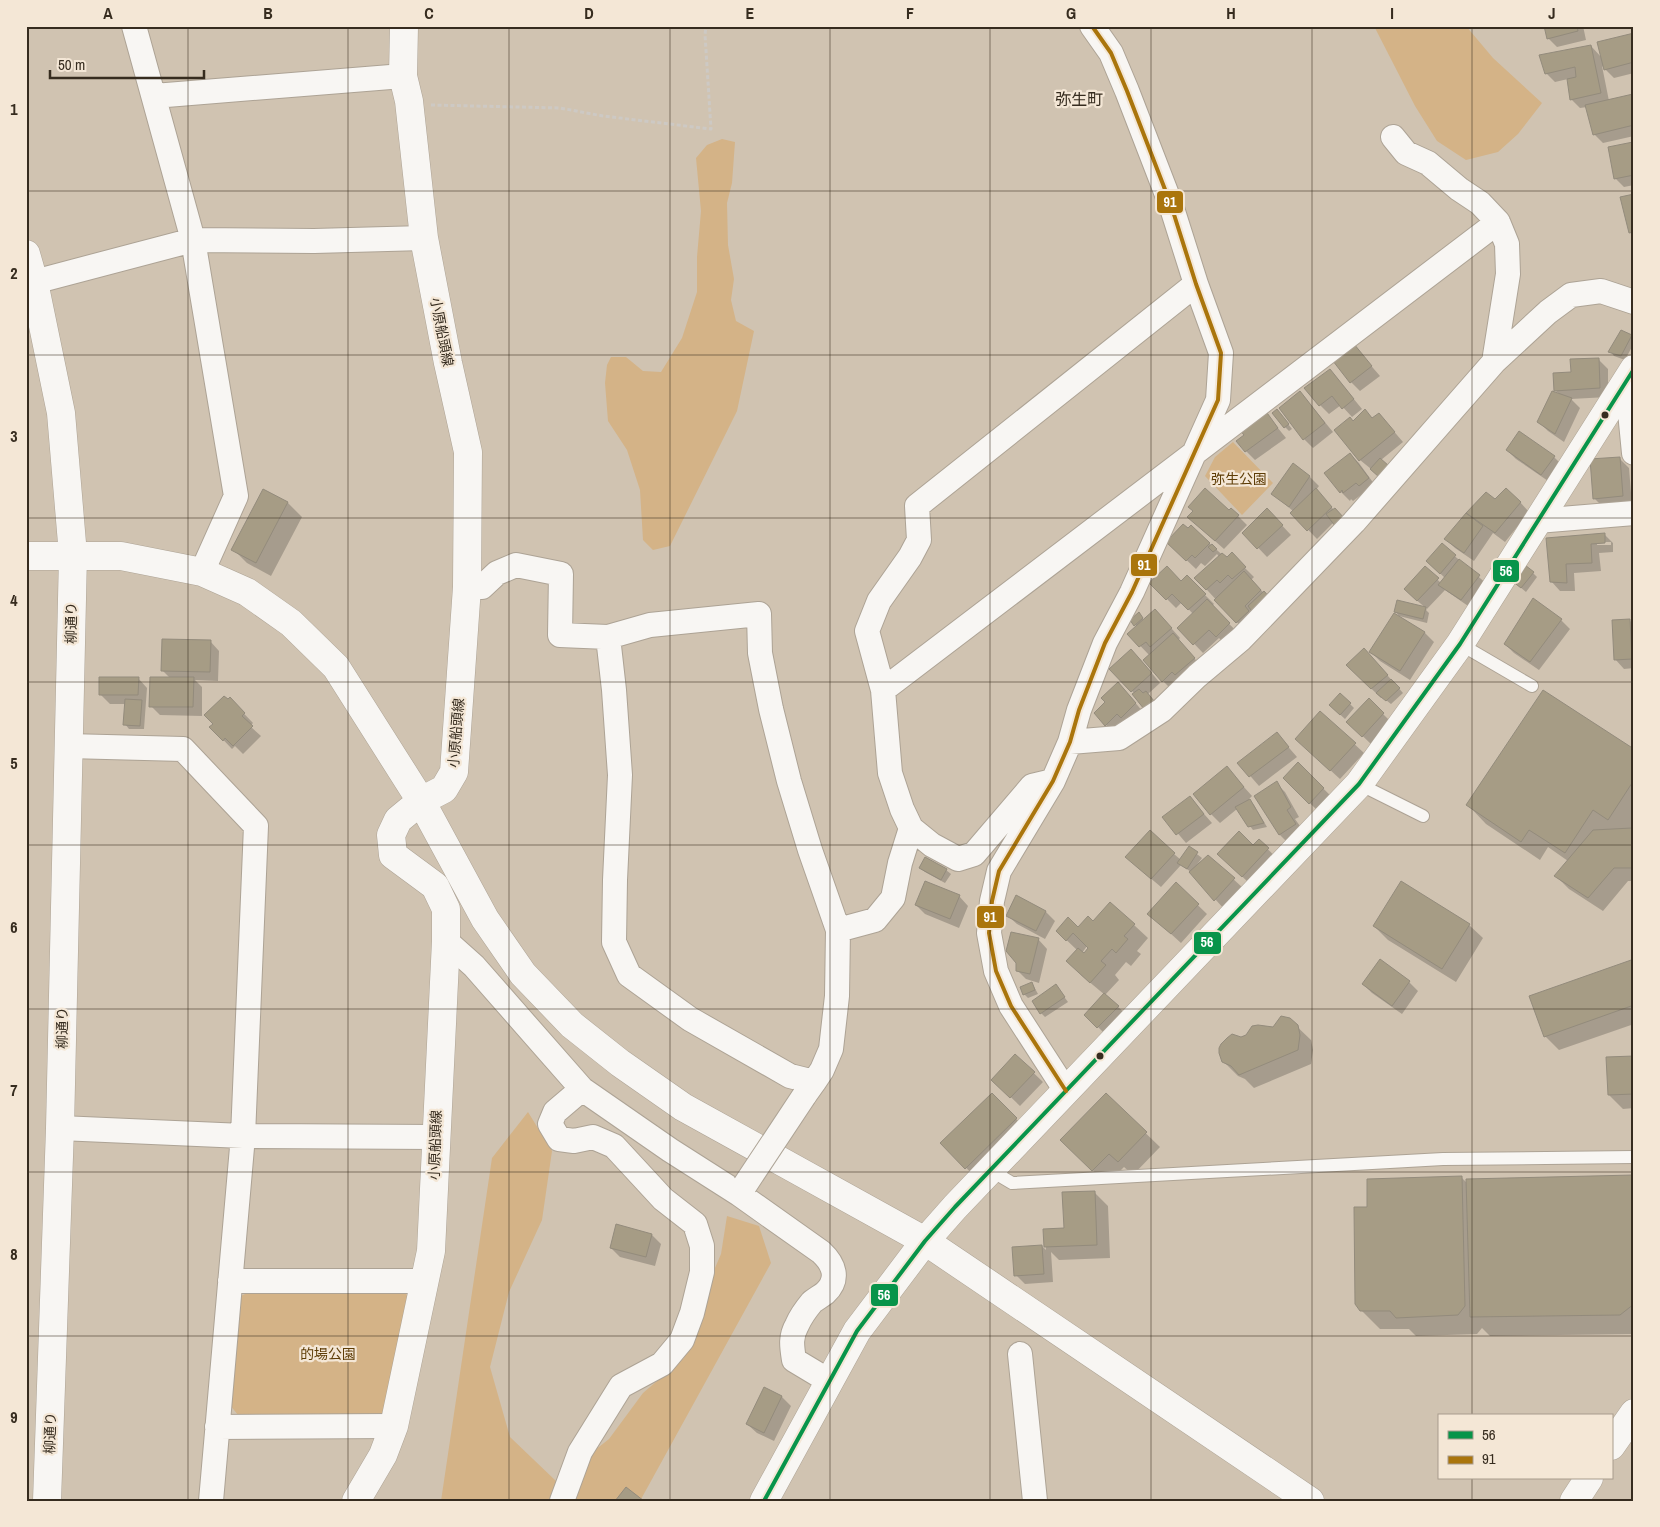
<svg xmlns="http://www.w3.org/2000/svg" width="1660" height="1527" font-family="'Archivo Narrow','Noto Sans JP',sans-serif">
<rect width="100%" height="100%" fill="#d0c3b1"/>
<!-- green -->
<path fill="#d4b387" d="M1374 26H1466L1493 58 1542 103 1518 134 1498 152 1466 160 1437 141 1415 106Z
M722 139 735 142 732 183 727 203 728 245 734 279 731 300 736 321 754 331 737 411 670 546 653 550 643 540 640 490 627 450 608 421 605 383 607 365 611 357H626L643 371 661 372 682 338 697 292V257L701 211 696 158 707 145Z
M1233 442 1273 483 1242 515 1205 476 1215 457Z
M528 1112 552 1151 542 1220 509 1292 490 1367 510 1437 556 1481 609 1439 643 1393 684 1358 703 1296 721 1254 727 1216 759 1226 771 1263 640 1501H441L492 1158Z
M253 1290 406 1293 408 1300 384 1414 374 1416 238 1415 230 1405 241 1296Z"/>
<!-- shadow -->
<path fill="#0003" fill-rule="evenodd" d="M1545 26H1583L1586 40 1557 47 1548 38Z
M1604 26H1618L1606 29Z
M1634 34V73L1614 78 1602 66 1609 101 1632 96 1634 97V136L1603 143 1594 134 1587 107 1580 108 1571 99 1568 79 1555 82 1546 73 1591 46 1602 58Z
M1632 144 1634 145V185L1624 187 1615 178Z
M1631 336 1634 339V343L1625 360 1614 356 1610 351Z
M1354 346 1380 376 1360 391 1351 382Z
M1599 360 1608 369V397L1571 399 1580 408 1564 442 1548 431 1539 422 1560 395 1555 390 1572 374Z
M1330 370 1362 409 1352 417 1341 405 1329 414 1320 405Z
M1300 392 1333 432 1313 448 1304 439Z
M1365 411 1373 419 1379 414 1403 442 1381 460 1376 473 1360 460 1336 430 1353 422Z
M1265 412 1286 438 1255 460 1246 451V435Z
M1281 415 1292 429 1289 431 1285 427Z
M1507 450 1554 457 1563 466 1551 483 1516 459Z
M1350 454 1359 463 1377 488 1366 491 1353 501 1351 499 1350 501 1341 492Z
M1620 459 1629 468 1632 505 1603 507 1594 498Z
M1293 465 1310 477 1319 486 1316 490 1334 510V522L1317 539 1292 513 1293 511 1273 494Z
M264 490 288 503 302 517 271 576 247 563 233 549Z
M1486 494 1495 500 1520 502 1529 512 1505 542 1493 533 1474 561 1455 548 1446 539Z
M1229 512 1238 516 1247 525 1224 549 1198 526Z
M1276 519 1291 535 1267 557 1244 533Z
M1191 527 1227 559 1240 563 1254 577 1251 580 1264 593 1246 632 1196 578 1219 557 1217 554 1205 566 1201 563 1196 569 1177 551Z
M1604 534 1613 543V552L1599 553 1601 571 1574 573 1575 591H1560L1551 581 1547 539ZM1603 542H1611V545H1597V544Z
M1442 545 1488 585 1471 608 1445 590 1426 610 1429 613 1427 623 1399 616 1395 611 1398 602 1427 609 1414 598 1425 568 1441 583 1445 578 1427 561Z
M1533 573 1537 577 1526 592 1514 582Z
M1187 577 1214 604 1212 606 1238 633 1226 645 1219 638 1203 653 1179 628 1193 614 1182 602 1176 608 1151 583H1181Z
M1139 614 1144 620H1164L1180 638 1178 640 1203 668 1172 690 1163 681 1150 656 1129 634 1137 627 1132 621Z
M1395 614 1425 633 1434 642 1410 680 1380 661 1371 652Z
M1561 620 1570 629 1539 670 1514 653 1505 644Z
M1630 621 1634 625V668L1624 669 1615 659Z
M210 641 219 651 218 681 195 680 202 687V716L160 715 151 706 170 678 162 670Z
M1140 659 1160 683 1148 694 1157 706 1135 694 1111 669Z
M1373 659 1403 693 1391 704 1382 697 1381 698 1347 665Z
M138 678 147 688 144 729H129L125 724 126 704H110L101 695Z
M1127 693 1144 713 1115 734 1106 725 1107 702Z
M230 699 253 723 250 726 261 736 243 754 235 746 232 749 211 727Z
M1369 700 1392 723 1372 745 1348 722Z
M1350 704 1354 708 1345 719 1334 709Z
M1321 713 1364 753 1340 779 1306 748Z
M1277 734 1297 757 1259 786 1239 763Z
M1634 750V827L1632 830 1634 832V881H1628L1603 911 1569 889 1556 876 1568 861 1548 847 1540 860 1486 824 1468 805Z
M1298 764 1333 798 1319 812 1284 778Z
M1227 768 1252 796 1249 799 1254 805 1267 827 1253 830 1237 809 1220 823 1211 814Z
M1276 783 1285 792 1299 817 1295 819 1305 833 1289 844 1280 835 1255 796Z
M1190 798 1212 823 1186 843 1164 817Z
M1259 841 1277 858 1251 885 1219 854 1253 847Z
M1189 848 1202 858 1196 866 1208 856 1243 888 1224 909 1191 872 1181 865 1161 887 1136 866 1174 854 1181 860Z
M920 868 946 870 951 874 945 883 925 872Z
M1176 884 1207 914 1181 943 1149 914Z
M959 896 968 906 959 928 925 914 916 905Z
M1046 912 1055 921 1045 939 1017 924 1007 915Z
M1093 923 1134 925 1148 938 1137 951 1141 954 1131 966 1126 962 1115 975 1119 980 1105 995 1128 1016 1107 1036 1086 1015 1105 995 1081 975 1077 950 1057 931 1078 928ZM1087 946 1089 948 1084 954 1082 953Z
M1469 925 1483 938 1456 982 1388 940 1374 926Z
M1038 939 1047 949 1039 983 1026 979 1017 970Z
M1634 960V1024L1559 1050 1545 1036Z
M1409 982 1418 991 1402 1014 1372 993 1363 984Z
M1032 983 1038 994 1028 998 1024 994Z
M1056 986 1068 1002 1045 1017 1041 1013Z
M1289 1019 1311 1040 1313 1050 1311 1064 1254 1088 1245 1079 1238 1076 1223 1061Z
M1015 1055 1043 1082 1020 1106 993 1080Z
M1634 1057V1108L1623 1109 1609 1095Z
M992 1094 1030 1133 980 1182 942 1143Z
M1106 1095 1160 1147 1133 1175 1124 1167 1107 1184 1076 1154Z
M1634 1176V1334L1490 1336 1482 1328 1477 1334 1416 1336 1409 1329H1380L1361 1310 1369 1208 1461 1177 1467 1183Z
M1094 1192 1108 1206 1110 1258 1059 1260 1051 1252 1053 1282 1025 1284 1016 1275 1042 1246 1046 1250 1045 1230H1065Z
M652 1235 661 1244 655 1266 620 1257 611 1248Z
M764 1389 782 1397 791 1406 774 1441 757 1433 747 1424Z"/>
<!-- building -->
<path fill="#a69c85" stroke="#938b7c" d="M1544 26H1577L1578 31 1547 39Z
M1634 33V62L1604 70 1597 42Z
M1591 45 1601 93 1570 100 1567 79 1576 77 1575 67 1545 74 1539 55Z
M1633 94 1634 125 1593 135 1585 105Z
M1633 142 1634 175 1614 179 1608 147Z
M1634 194V232L1629 233 1620 197Z
M1621 330 1632 335 1621 356 1608 352Z
M1354 344 1372 366 1350 383 1333 361Z
M1599 358 1600 388 1554 391 1553 373 1571 372 1570 359Z
M1330 369 1354 399 1342 409 1332 396 1319 406 1304 388Z
M1300 391 1325 423 1303 440 1279 408Z
M1552 391 1572 398 1555 434 1537 422Z
M1277 409 1289 424 1284 428 1272 413Z
M1365 409 1372 418 1379 413 1395 432 1359 461 1334 430 1350 417 1353 421Z
M1265 410 1278 428 1245 452 1236 441 1244 435 1239 429Z
M1519 431 1555 456 1541 475 1506 450Z
M1350 453 1369 478 1359 486 1356 483 1343 493 1342 490 1340 493 1324 473Z
M1620 457 1623 496 1593 499 1590 459Z
M1380 458 1389 466 1379 477 1370 469Z
M1293 463 1310 476 1289 507 1271 494Z
M1205 488 1229 510 1231 508 1239 515 1215 541 1187 517 1193 511 1188 507Z
M1316 488 1332 507 1307 531 1290 513Z
M1506 488 1521 502 1495 533 1466 513 1486 492 1495 499Z
M263 489 288 502 256 563 231 550Z
M1267 508 1283 525 1257 549 1242 533Z
M1335 508 1344 518 1335 526 1326 514Z
M1466 513 1483 526 1464 553 1444 539Z
M1183 524 1188 528 1191 525 1210 543 1195 558 1192 555 1186 561 1166 542Z
M1605 533V543L1591 544 1592 563 1566 564 1567 583 1550 582 1546 538Z
M1442 543 1456 555 1440 574 1426 561Z
M1212 544 1217 549 1213 552 1208 547Z
M1232 552 1246 567 1232 579 1228 575 1220 583 1217 580 1206 590 1194 578 1222 553 1227 557Z
M1459 559 1480 575 1461 600 1438 585Z
M1521 562 1534 572 1521 588 1508 578Z
M1167 566 1181 581 1187 575 1206 594 1188 610 1172 594 1166 600 1149 583Z
M1425 566 1439 578 1417 601 1404 589Z
M1244 571 1261 590 1245 606 1249 611 1236 623 1214 600Z
M1264 591 1271 599 1254 614 1248 606Z
M1533 598 1562 619 1530 662 1504 644Z
M1207 599 1230 623 1216 637 1209 630 1193 645 1177 628Z
M1397 600 1426 607 1423 619 1394 612Z
M1155 609 1172 628 1150 647 1146 642 1139 647 1127 634Z
M1139 612 1143 618 1134 626 1130 620Z
M1394 613 1425 632 1400 671 1369 652Z
M1630 619 1632 659 1614 660 1612 620Z
M1173 633 1195 658 1175 675 1172 672 1162 682 1143 660Z
M162 639 211 640 210 672 161 671Z
M1364 648 1388 675 1371 689 1346 665Z
M1131 649 1152 673 1131 692 1109 669Z
M99 677H139L138 695H99Z
M150 677H194L193 707H149Z
M1391 679 1400 688 1386 701 1376 693Z
M1118 682 1136 703 1121 718 1117 714 1105 726 1094 713 1105 702 1101 698Z
M1139 689 1143 693 1146 691 1154 701 1144 709 1132 694Z
M1543 690 1634 749V780L1608 820 1593 810 1565 853 1529 830 1521 842 1466 805Z
M1340 693 1351 703 1340 715 1329 705Z
M224 696 228 699 230 697 245 713 242 716 253 726 233 746 225 738 223 741 209 727 213 724 204 715Z
M1369 698 1384 713 1362 737 1346 722Z
M125 699 142 700 140 726 123 725Z
M1320 711 1356 743 1330 771 1295 739Z
M1277 732 1289 747 1249 777 1237 763Z
M1298 762 1324 788 1309 804 1283 778Z
M1227 766 1244 787 1210 815 1193 794Z
M1277 781 1291 807 1287 810 1296 824 1279 835 1254 796Z
M1190 796 1204 814 1176 835 1162 817Z
M1250 799 1264 823 1248 827 1235 807Z
M1632 828 1634 868H1614L1588 898 1554 876 1593 830Z
M1150 830 1175 853 1151 879 1125 857Z
M1239 831 1253 845 1259 839 1269 848 1242 877 1217 854Z
M1189 846 1198 852 1187 869 1177 863Z
M1208 855 1235 878 1214 901 1189 872Z
M925 857 947 869 941 880 919 868Z
M925 881 960 895 950 919 915 905Z
M1401 881 1470 924 1442 969 1373 926Z
M1176 882 1199 904 1171 934 1147 914Z
M1016 895 1046 911 1036 931 1006 916Z
M1110 902 1135 924 1124 936 1128 939 1116 953 1112 949 1101 961 1106 965 1090 983 1066 961 1078 948 1084 953 1088 948 1073 933 1066 941 1056 931 1068 917 1078 927 1088 916 1093 921Z
M1011 932 1039 938 1030 974 1016 971V963L1006 951Z
M1380 959 1410 981 1392 1006 1362 984Z
M1634 959V1005L1544 1037 1529 996Z
M1032 982 1035 990 1023 995 1020 987Z
M1056 984 1065 997 1040 1014 1032 1001Z
M1104 993 1119 1006 1097 1028 1084 1015Z
M1281 1016 1290 1018 1298 1025 1300 1035 1298 1050 1239 1075 1231 1066 1222 1062 1219 1053V1048L1221 1044 1227 1038 1232 1034 1241 1037 1246 1035 1252 1026 1258 1025 1273 1027Z
M1015 1054 1035 1072 1010 1098 991 1080Z
M1634 1056V1094L1608 1095 1606 1057Z
M992 1093 1017 1118 965 1169 940 1143Z
M1106 1093 1147 1132 1118 1162 1109 1154 1092 1171 1060 1140Z
M1634 1175V1304L1620 1315 1470 1317 1466 1179Z
M1462 1176 1465 1306 1458 1315 1396 1318 1390 1311H1360L1355 1304 1354 1207H1367V1179Z
M1095 1191 1097 1245 1044 1247 1043 1229 1064 1228 1062 1192Z
M616 1224 652 1234 646 1257 610 1248Z
M1042 1245 1044 1274 1014 1276 1012 1247Z
M764 1387 782 1396 764 1433 746 1424Z
M626 1487 644 1501H615Z"/>
<g fill="none" stroke-linecap="round" stroke-linejoin="round">
<defs>
<path id="lane" d="M1460 644 1532 686
M1359 784 1423 816
M990 1170 1012 1183 1443 1159 1634 1157"/>
<path id="street" d="M134 26 193 240 236 496 202 572
M154 96 403 76
M1393 137 1406 153 1428 163 1459 189 1480 203 1498 222 1507 244 1508 274 1494 362
M34 282 193 240 314 241 424 238
M1627 381 1634 453
M1537 521 1634 513
M467 587H482L497 573 516 565 561 574 560 635 608 637 614 690 620 775 615 880 614 942 629 975 690 1019 790 1076 814 1082 804 1096
M608 637 650 625 759 614 760 653 771 709 789 781 810 850 838 930 875 920 893 898 900 863 911 828
M883 690 1498 222
M1070 742 1119 738 1162 710 1197 676 1241 639 1354 522 1494 362 1548 312 1571 295 1601 291 1634 302
M68 746 183 749 256 826 243 1136 211 1501
M1053 781 1032 786 974 854 958 859 932 845 911 828 902 809 890 773 883 690 867 631 879 601 910 557 919 540 917 506 1196 284
M446 941 474 966 582 1089 670 1150 739 1194 821 1252C834 1264 840 1279 825 1293 821 1296 816 1299 812 1302 807 1308 800 1318 797 1325 790 1337 792 1347 794 1360L829 1381
M814 1082 822 1070 831 1049 837 996 838 930
M1066 1091 1011 1006 996 971 989 933 992 901 999 871 1053 781 1070 742 1079 710 1105 643 1132 592 1218 400 1221 353 1196 284 1171 205 1127 91 1111 53 1092 26
M60 1128 243 1136 436 1137
M230 1281H424
M1020 1354 1035 1501
M217 1427 394 1426
M562 1501 580 1452 621 1386 662 1364 682 1340 692 1313 702 1272V1246L695 1224 663 1199 614 1146 593 1137 574 1141 559 1139 550 1124 555 1112 582 1089"/>
<path id="secondary" d="M26 254 34 282 61 413 73 555 60 1128 47 1501
M26 556H121L202 572 247 592 291 623 336 667 421 801 485 919 523 974 572 1025 620 1063 683 1107 925 1241 1310 1501
M1611 1446 1634 1413
M356 1501 383 1455 394 1426 431 1251 446 941V909L435 886 393 855 391 835 398 820 421 801 444 789 454 772 467 587 468 452 448 363 424 238 409 101 403 76 404 26
M764 1501 857 1331 925 1241 955 1207 1359 784 1460 644 1634 369
M1574 1501 1589 1478"/>
</defs>
<!-- lane casing -->
<use href="#lane" stroke="#ada395" stroke-width="14"/>
<!-- street casing -->
<use href="#street" stroke="#ada395" stroke-width="26"/>
<!-- secondary casing -->
<use href="#secondary" stroke="#ada395" stroke-width="29"/>
<!-- path -->
<path stroke="#cdc9c4" stroke-width="3" stroke-dasharray="4 2.5" stroke-linecap="butt" d="M431 105 560 108 603 116 711 129 705 35 706 26"/>
<!-- lane -->
<use href="#lane" stroke="#f8f6f3" stroke-width="12"/>
<!-- street -->
<use href="#street" stroke="#f8f6f3" stroke-width="24"/>
<!-- secondary -->
<use href="#secondary" stroke="#f8f6f3" stroke-width="28"/>
<defs>
<path id="street-bridge" d="M745 1185 804 1096"/>
</defs>
<!-- street-bridge casing -->
<use href="#street-bridge" stroke="#ada395" stroke-width="26" stroke-linecap="butt"/>
<!-- street-bridge -->
<use href="#street-bridge" stroke="#f8f6f3" stroke-width="24"/>
<defs>
<path id="bus-1" d="M764 1501 857 1331 925 1241 955 1207 1359 784 1460 644 1634 369"/>
<path id="bus-2" d="M1066 1091 1011 1006 996 971 989 933 992 901 999 871 1053 781 1070 742 1079 710 1105 643 1132 592 1218 400 1221 353 1196 284 1171 205 1127 91 1111 53 1092 26"/>
</defs>
<!-- bus-1 casing -->
<use href="#bus-1" stroke="#f4e7d6" stroke-width="8"/>
<!-- bus-2 casing -->
<use href="#bus-2" stroke="#f4e7d6" stroke-width="8"/>
<!-- bus-1 -->
<use href="#bus-1" stroke="#08944a" stroke-width="4"/>
<!-- bus-2 -->
<use href="#bus-2" stroke="#aa750c" stroke-width="4"/>
</g>
<!-- grid -->
<path fill="none" stroke="#362c1f" stroke-width="1" stroke-opacity="0.55" d="M188 26V1501M348 26V1501M509 26V1501M670 26V1501M830 26V1501M990 26V1501M1151 26V1501M1312 26V1501M1472 26V1416M26 191H1634M26 355H1634M26 518H1634M26 682H1634M26 845H1634M26 1009H1634M26 1172H1634M26 1336H1634M1472 1478V1501"/>
<!-- markers -->
<g fill="#362c1f" stroke="#f4e7d6" stroke-width="2">
<circle cx="1605" cy="415" r="4.5"/>
<circle cx="1100" cy="1056" r="4.5"/>
</g>
<g text-anchor="middle" stroke-width="4.5" stroke-linejoin="round" paint-order="stroke">
<!-- street labels -->
<g font-size="14" fill="#362c1f" stroke="#f4e7d6">
<text transform="translate(442 332) rotate(79)" y="5">小原船頭線</text>
<text transform="translate(71 623) rotate(-89)" y="5">柳通り</text>
<text transform="translate(456 733) rotate(-85)" y="5">小原船頭線</text>
<text transform="translate(62 1028) rotate(-89)" y="5">柳通り</text>
<text transform="translate(435 1145) rotate(-88)" y="5">小原船頭線</text>
<text transform="translate(50 1433) rotate(-88)" y="5">柳通り</text>
</g>
<!-- park labels -->
<g font-size="14" fill="#5e3d06" stroke="#f4e7d6">
<text x="1239" y="484">弥生公園</text>
<text x="328" y="1359">的場公園</text>
</g>
<!-- quarter labels -->
<g font-size="16" fill="#362c1f" stroke="#f4e7d6">
<text x="1079" y="105">弥生町</text>
</g>
</g>
<g stroke="#f4e7d6" stroke-width="2">
<rect x="1156" y="190" width="28" height="24" rx="5" fill="#aa750c"/>
<rect x="1130" y="553" width="28" height="24" rx="5" fill="#aa750c"/>
<rect x="1492" y="559" width="28" height="24" rx="5" fill="#08944a"/>
<rect x="976" y="905" width="29" height="24" rx="5" fill="#aa750c"/>
<rect x="1193" y="931" width="29" height="24" rx="5" fill="#08944a"/>
<rect x="870" y="1283" width="29" height="24" rx="5" fill="#08944a"/>
</g>
<g font-size="14" text-anchor="middle" font-weight="bold" fill="#fff">
<text x="1170" y="207">91</text>
<text x="1144" y="570">91</text>
<text x="1506" y="576">56</text>
<text x="990" y="922">91</text>
<text x="1207" y="947">56</text>
<text x="884" y="1300">56</text>
</g>
<!-- border -->
<rect width="1660" height="1527" fill="none" stroke="#f4e7d6" stroke-width="55"/>
<!-- legend -->
<rect x="1438" y="1414" width="175" height="65" fill="#f4e7d6" stroke="#a89c8d"/>
<rect x="1448" y="1431" width="25" height="8" fill="#08944a" stroke="#a89c8d"/>
<text x="1482" y="1440" font-size="15" fill="#362c1f">56</text>
<rect x="1448" y="1456" width="25" height="8" fill="#aa750c" stroke="#a89c8d"/>
<text x="1482" y="1464" font-size="15" fill="#362c1f">91</text>
<!-- scale -->
<path d="M50 70v8h154v-8" fill="none" stroke="#362c1f" stroke-width="2.5"/>
<text x="58" y="70" font-size="15" fill="#362c1f" stroke="#f4e7d6" stroke-width="4" paint-order="stroke">50 m</text>
<rect x="28" y="28" width="1604" height="1472" fill="none" stroke="#362c1f" stroke-width="2"/>
<g font-size="16" text-anchor="middle" font-weight="bold" fill="#362c1f">
<text x="108" y="19">A</text>
<text x="268" y="19">B</text>
<text x="429" y="19">C</text>
<text x="589" y="19">D</text>
<text x="750" y="19">E</text>
<text x="910" y="19">F</text>
<text x="1071" y="19">G</text>
<text x="1231" y="19">H</text>
<text x="1392" y="19">I</text>
<text x="1552" y="19">J</text>
<text x="14" y="115">1</text>
<text x="14" y="279">2</text>
<text x="14" y="442">3</text>
<text x="14" y="606">4</text>
<text x="14" y="769">5</text>
<text x="14" y="933">6</text>
<text x="14" y="1096">7</text>
<text x="14" y="1260">8</text>
<text x="14" y="1423">9</text>
</g>
</svg>
